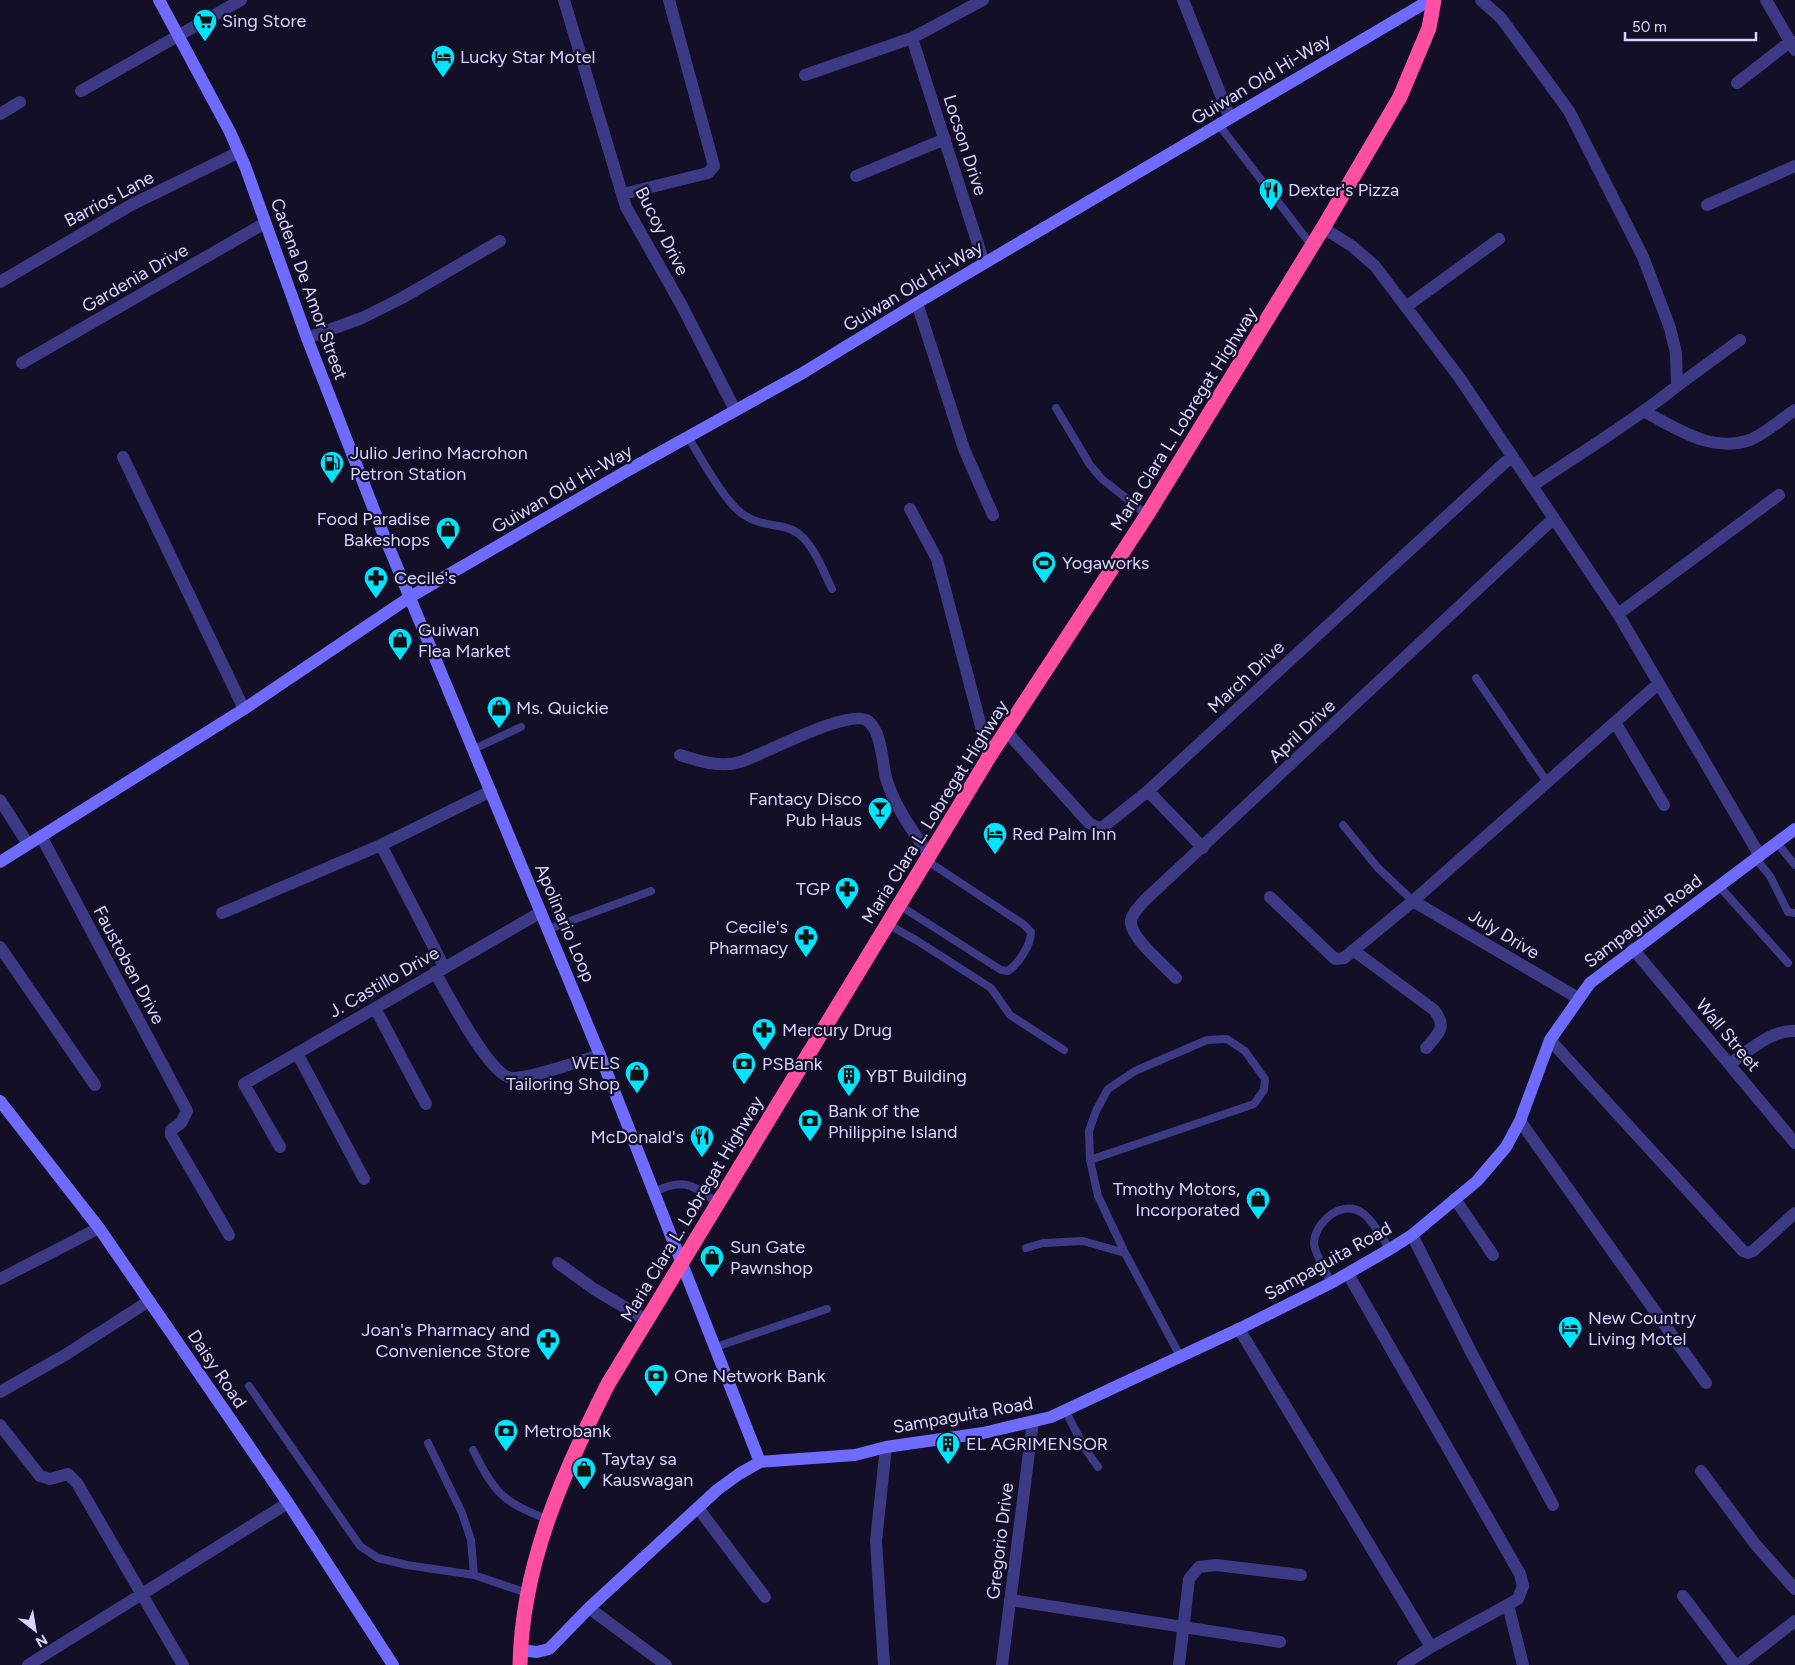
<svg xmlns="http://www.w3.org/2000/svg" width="1795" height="1665" font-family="Figtree,sans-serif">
<rect width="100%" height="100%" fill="#130f26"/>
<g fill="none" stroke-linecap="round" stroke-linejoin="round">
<!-- lane -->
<path stroke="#3d3a85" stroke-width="8" d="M1219 125 1312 246
M1056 408 1090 465 1102 479 1147 515
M688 437C701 458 725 503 744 515 757 524 770 524 784 527 811 533 821 567 832 589
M1476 678 1547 782
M474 749 521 727
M1343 825 1378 868 1413 901
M1777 843 1795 865
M1756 859 1770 876 1788 912 1795 913
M1719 886 1788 963
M899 905 1001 970 1008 971C1019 963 1031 945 1031 932L1023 924 926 860
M887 924 916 940 991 988 1010 1015 1064 1050
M549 929 651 891
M1090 1160 1254 1104 1264 1090 1265 1079 1245 1051 1227 1039 1207 1040 1135 1071 1108 1089 1096 1111 1089 1131 1090 1160 1098 1196 1125 1253 1180 1356
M654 1192C685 1177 692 1185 719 1204
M1026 1248 1043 1243 1083 1241 1125 1253
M1331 1283C1327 1274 1314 1252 1314 1243 1315 1222 1341 1200 1361 1212 1372 1219 1382 1238 1390 1249
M716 1347 827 1309
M249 1386 360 1546 378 1558 407 1565 474 1575 527 1593
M1065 1410 1084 1447 1098 1467
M428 1443 462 1513 471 1540 474 1575
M473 1450C495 1493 501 1501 547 1519"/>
<!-- street -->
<path stroke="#3d3a85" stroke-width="12" d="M564 0 626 207 682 306 735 410
M1183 0 1230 118
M1481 0 1501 18 1569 111 1643 257 1670 328 1676 353 1677 386 1740 340
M1766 0 1795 50
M912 38 984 263
M805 75 912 38 983 0
M1737 83 1791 41
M81 91 241 0
M0 114 20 102
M856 176 945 139
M623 194 708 173 714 166 669 0
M1707 205 1795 166
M1323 228 1352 246 1375 266 1459 377 1618 614 1760 856
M0 282 131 205 239 152
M917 303 964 449 993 515
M1407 306 1499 239
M307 338 362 318 402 298 500 241
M22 363 265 223
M1645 412C1678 429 1711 453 1750 440 1765 434 1781 419 1795 410
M123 457 244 709
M1532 486C1580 453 1631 423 1677 386
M910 509 937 559 989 757
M1618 614 1779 495
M1615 722 1664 805
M1006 731 1089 823 1097 827H1103L1148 791 1512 456
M680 755C698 761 721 768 740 762 763 755 850 707 868 721 882 732 882 762 886 778 894 806 913 831 929 855
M1148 791 1203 848
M0 800 28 844
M41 836 187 1111 181 1123 171 1130V1135L229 1235
M381 845 444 967
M1270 897 1335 959 1344 958 1413 901 1658 684
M1413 901 1578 998
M222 913 381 845 491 791
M0 947 95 1085
M1633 949 1795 1143
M1353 950 1434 1010C1448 1027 1438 1034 1426 1048
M435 972C447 993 490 1077 512 1078 530 1079 580 1061 600 1055
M1176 978C1165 966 1132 939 1131 923 1130 915 1140 906 1145 900L1554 518
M375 1008 426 1104
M1550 1040 1743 1251 1748 1253 1753 1251 1795 1213
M297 1053 364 1179
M1729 1064C1748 1052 1772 1029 1795 1031
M1520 1121 1706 1383
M280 1147 244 1084 541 912
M1455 1199 1493 1255
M1412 1235 1471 1352 1553 1505
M558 1263 594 1289 646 1320
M1348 1274 1520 1574 1523 1586 1518 1599 1431 1647 1403 1665
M0 1279 99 1228
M1239 1329 1431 1647
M0 1392 65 1355 149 1301
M0 1425 40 1476 50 1479 68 1474 77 1483 183 1665
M1701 1471 1755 1544 1795 1589
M698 1508 765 1597
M1683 1596 1735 1665
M1010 1600 1280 1642
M1508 1605 1523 1665
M589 1608 666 1665
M28 1665 288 1503
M884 1665 876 1541 886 1447
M1002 1665 1033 1421
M1179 1665 1189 1579 1199 1567 1216 1565 1301 1575
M1738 1665 1795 1621"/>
<!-- secondary -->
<path stroke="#6f6bff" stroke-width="12" d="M159 0 230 132 245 166 307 338 383 533 600 1055 760 1462
M0 862 244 709 410 597 625 472 801 374 917 303 1430 0
M0 1101 99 1228 288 1503 393 1665
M520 1650 537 1652 549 1649 589 1608 717 1490 739 1474 760 1462 855 1455 886 1447 983 1433 1051 1417 1239 1329 1331 1283 1390 1249 1412 1235 1477 1181 1506 1147 1520 1121 1550 1040 1590 983 1795 829"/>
<!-- highway -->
<path stroke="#ff4fa3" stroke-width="15" d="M520 1665C522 1564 563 1473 608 1384L989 757 1147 515 1323 228 1400 97 1429 28 1434 0"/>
</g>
<!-- icons -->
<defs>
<symbol id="supermarket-pin" viewBox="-11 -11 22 30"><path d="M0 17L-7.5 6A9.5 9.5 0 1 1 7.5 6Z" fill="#00e5ff" stroke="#130f26"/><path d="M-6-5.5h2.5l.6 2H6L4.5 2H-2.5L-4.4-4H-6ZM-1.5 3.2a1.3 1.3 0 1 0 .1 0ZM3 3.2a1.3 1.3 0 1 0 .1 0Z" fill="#111"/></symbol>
<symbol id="hotel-pin" viewBox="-11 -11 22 30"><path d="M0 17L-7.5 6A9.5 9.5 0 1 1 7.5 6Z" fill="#00e5ff" stroke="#130f26"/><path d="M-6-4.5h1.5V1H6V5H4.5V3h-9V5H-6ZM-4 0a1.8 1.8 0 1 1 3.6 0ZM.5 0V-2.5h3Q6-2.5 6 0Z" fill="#111"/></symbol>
<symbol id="restaurant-pin" viewBox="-11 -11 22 30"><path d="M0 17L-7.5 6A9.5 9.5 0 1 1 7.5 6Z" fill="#00e5ff" stroke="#130f26"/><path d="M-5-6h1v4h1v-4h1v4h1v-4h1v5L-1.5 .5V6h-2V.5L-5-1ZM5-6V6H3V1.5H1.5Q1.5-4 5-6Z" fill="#111"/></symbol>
<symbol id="fuel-pin" viewBox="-11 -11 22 30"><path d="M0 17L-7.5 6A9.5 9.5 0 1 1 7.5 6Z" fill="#00e5ff" stroke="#130f26"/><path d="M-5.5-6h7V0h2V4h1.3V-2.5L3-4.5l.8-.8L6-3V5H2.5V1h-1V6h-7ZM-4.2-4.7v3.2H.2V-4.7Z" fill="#111"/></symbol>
<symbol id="shop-pin" viewBox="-11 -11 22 30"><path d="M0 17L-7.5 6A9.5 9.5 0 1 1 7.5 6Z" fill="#00e5ff" stroke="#130f26"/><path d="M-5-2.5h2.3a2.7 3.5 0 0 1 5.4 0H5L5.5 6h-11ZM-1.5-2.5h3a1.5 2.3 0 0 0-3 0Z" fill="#111"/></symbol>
<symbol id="stadium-pin" viewBox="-11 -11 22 30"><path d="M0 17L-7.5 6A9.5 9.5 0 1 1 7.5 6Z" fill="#00e5ff" stroke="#130f26"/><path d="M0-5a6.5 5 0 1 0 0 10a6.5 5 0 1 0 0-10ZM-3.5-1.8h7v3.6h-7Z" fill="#111"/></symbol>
<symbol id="pharmacy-pin" viewBox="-11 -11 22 30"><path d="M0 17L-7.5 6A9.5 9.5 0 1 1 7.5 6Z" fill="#00e5ff" stroke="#130f26"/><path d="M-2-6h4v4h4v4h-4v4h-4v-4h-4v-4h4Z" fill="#111"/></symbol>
<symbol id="bar-pin" viewBox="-11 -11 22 30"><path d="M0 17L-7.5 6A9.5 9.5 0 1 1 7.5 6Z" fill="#00e5ff" stroke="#130f26"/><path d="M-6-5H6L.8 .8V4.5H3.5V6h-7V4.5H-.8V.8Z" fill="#111"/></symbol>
<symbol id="bank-pin" viewBox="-11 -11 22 30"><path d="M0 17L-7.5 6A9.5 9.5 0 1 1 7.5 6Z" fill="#00e5ff" stroke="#130f26"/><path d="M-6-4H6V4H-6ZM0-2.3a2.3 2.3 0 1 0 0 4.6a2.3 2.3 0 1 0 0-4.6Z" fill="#111"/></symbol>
<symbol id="building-pin" viewBox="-11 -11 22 30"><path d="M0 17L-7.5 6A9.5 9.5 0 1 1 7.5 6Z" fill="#00e5ff" stroke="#130f26"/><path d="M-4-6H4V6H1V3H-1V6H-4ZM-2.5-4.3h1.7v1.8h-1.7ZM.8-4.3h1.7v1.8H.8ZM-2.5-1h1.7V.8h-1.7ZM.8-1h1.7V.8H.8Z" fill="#111"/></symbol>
</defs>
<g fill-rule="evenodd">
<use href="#supermarket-pin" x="191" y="7" width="28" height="38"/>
<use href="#hotel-pin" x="429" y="43" width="28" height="38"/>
<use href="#restaurant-pin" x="1257" y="176" width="28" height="38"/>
<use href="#fuel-pin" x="318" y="449" width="28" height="38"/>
<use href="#shop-pin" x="434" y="515" width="28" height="38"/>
<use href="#stadium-pin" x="1030" y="549" width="28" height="38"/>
<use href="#pharmacy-pin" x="362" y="564" width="28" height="38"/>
<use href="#shop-pin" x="386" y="626" width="28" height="38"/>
<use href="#shop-pin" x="485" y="694" width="28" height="38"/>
<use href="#bar-pin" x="866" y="795" width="28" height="38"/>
<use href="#hotel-pin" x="981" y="820" width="28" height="38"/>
<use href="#pharmacy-pin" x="833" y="875" width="28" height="38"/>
<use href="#pharmacy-pin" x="792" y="923" width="28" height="38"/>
<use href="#pharmacy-pin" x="750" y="1016" width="28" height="38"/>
<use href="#bank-pin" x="730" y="1050" width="28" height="38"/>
<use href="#shop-pin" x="623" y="1059" width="28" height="38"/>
<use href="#building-pin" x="835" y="1062" width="28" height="38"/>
<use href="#bank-pin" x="796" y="1107" width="28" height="38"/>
<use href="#restaurant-pin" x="688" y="1123" width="28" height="38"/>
<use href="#shop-pin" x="1244" y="1185" width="28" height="38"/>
<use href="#shop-pin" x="698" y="1243" width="28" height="38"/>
<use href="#hotel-pin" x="1556" y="1314" width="28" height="38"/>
<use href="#pharmacy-pin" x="534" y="1326" width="28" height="38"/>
<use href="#bank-pin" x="642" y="1362" width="28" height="38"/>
<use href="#bank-pin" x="492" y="1417" width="28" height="38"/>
<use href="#building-pin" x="934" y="1430" width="28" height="38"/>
<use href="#shop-pin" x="570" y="1455" width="28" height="38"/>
</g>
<g text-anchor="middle" stroke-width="4.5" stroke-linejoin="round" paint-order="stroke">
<!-- poi labels -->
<g font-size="18" fill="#d9d4ff" stroke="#130f26" text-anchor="start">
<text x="222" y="27">Sing Store</text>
<text x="460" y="63">Lucky Star Motel</text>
<text x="1288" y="196">Dexter's Pizza</text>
<text x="350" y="459">Julio Jerino Macrohon<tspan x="350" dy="21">Petron Station</tspan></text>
<text x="430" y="525" text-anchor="end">Food Paradise<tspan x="430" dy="21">Bakeshops</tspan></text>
<text x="1062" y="569">Yogaworks</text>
<text x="394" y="584">Cecile's</text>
<text x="418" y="636">Guiwan<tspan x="418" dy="21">Flea Market</tspan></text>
<text x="516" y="714">Ms. Quickie</text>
<text x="862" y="805" text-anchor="end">Fantacy Disco<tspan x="862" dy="21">Pub Haus</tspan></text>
<text x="1012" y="840">Red Palm Inn</text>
<text x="830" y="895" text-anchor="end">TGP</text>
<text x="788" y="933" text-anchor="end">Cecile's<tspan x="788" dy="21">Pharmacy</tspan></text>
<text x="782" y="1036">Mercury Drug</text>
<text x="620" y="1069" text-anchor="end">WELS<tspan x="620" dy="21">Tailoring Shop</tspan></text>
<text x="762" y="1070">PSBank</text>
<text x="866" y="1082">YBT Building</text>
<text x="828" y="1117">Bank of the<tspan x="828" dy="21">Philippine Island</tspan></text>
<text x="684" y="1143" text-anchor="end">McDonald's</text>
<text x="1240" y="1195" text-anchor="end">Tmothy Motors,<tspan x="1240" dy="21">Incorporated</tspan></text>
<text x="730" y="1253">Sun Gate<tspan x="730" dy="21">Pawnshop</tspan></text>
<text x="1588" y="1324">New Country<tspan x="1588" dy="21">Living Motel</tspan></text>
<text x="530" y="1336" text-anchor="end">Joan's Pharmacy and<tspan x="530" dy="21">Convenience Store</tspan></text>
<text x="674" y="1382">One Network Bank</text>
<text x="524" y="1437">Metrobank</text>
<text x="966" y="1450">EL AGRIMENSOR</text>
<text x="602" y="1465">Taytay sa<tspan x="602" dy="21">Kauswagan</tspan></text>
</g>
<!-- street labels -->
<g font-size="18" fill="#d9d4ff" stroke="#130f26">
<text transform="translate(1261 79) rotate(-31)" y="6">Guiwan Old Hi-Way</text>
<text transform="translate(965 145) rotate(72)" y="6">Locson Drive</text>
<text transform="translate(109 199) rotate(-28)" y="6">Barrios Lane</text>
<text transform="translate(662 231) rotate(63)" y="6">Bucoy Drive</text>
<text transform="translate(135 278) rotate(-30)" y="6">Gardenia Drive</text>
<text transform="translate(913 286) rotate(-31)" y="6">Guiwan Old Hi-Way</text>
<text transform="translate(309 289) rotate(70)" y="6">Cadena De Amor Street</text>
<text transform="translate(1184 419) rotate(-58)" y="6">Maria Clara L. Lobregat Highway</text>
<text transform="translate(562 489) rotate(-30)" y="6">Guiwan Old Hi-Way</text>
<text transform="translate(1246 677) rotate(-43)" y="6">March Drive</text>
<text transform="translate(1302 731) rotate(-43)" y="6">April Drive</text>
<text transform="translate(935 812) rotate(-58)" y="6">Maria Clara L. Lobregat Highway</text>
<text transform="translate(1643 921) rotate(-37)" y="6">Sampaguita Road</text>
<text transform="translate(565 923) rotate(67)" y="6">Apolinario Loop</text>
<text transform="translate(1504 934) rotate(31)" y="6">July Drive</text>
<text transform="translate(129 965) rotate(62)" y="6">Faustoben Drive</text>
<text transform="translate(384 982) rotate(-30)" y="6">J. Castillo Drive</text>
<text transform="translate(1728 1035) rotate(50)" y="6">Wall Street</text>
<text transform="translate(692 1209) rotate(-59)" y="6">Maria Clara L. Lobregat Highway</text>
<text transform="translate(1328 1261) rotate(-29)" y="6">Sampaguita Road</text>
<text transform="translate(217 1369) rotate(56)" y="6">Daisy Road</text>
<text transform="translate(963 1415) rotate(-10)" y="6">Sampaguita Road</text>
<text transform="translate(1000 1541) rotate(-83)" y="6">Gregorio Drive</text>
</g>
</g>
<!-- north arrow -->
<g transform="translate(35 1630) rotate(149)" stroke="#130f26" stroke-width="4" paint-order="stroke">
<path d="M0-4L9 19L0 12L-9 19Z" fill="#d9d4ff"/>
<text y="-8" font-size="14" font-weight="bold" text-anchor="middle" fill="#d9d4ff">N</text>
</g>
<!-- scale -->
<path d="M1625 32v8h131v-8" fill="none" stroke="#d9d4ff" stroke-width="2.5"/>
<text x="1632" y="32" font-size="15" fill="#d9d4ff" stroke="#130f26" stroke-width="4" paint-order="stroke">50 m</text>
</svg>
